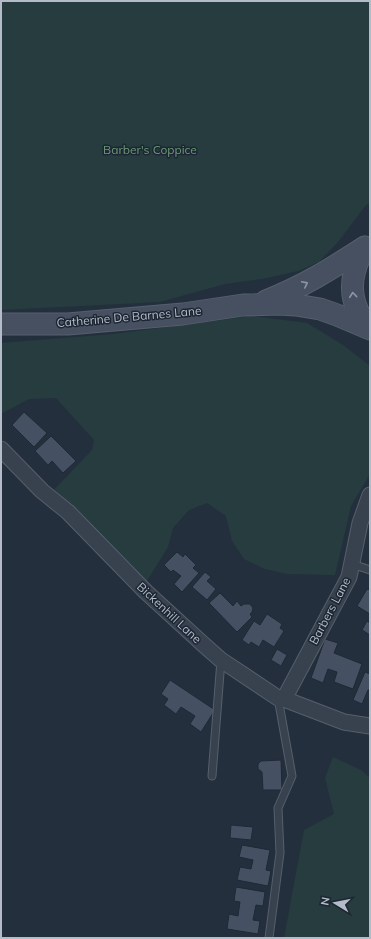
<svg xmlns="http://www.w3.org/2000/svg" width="371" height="939" font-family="Mulish,sans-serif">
<rect width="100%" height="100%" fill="#242f3e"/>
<!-- green -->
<path fill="#263c3f" d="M1 1H370V203L366 205 338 242 319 262 298 271 262 279 225 284 160 302 1 310Z
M252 316 307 323 343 345 370 366V474L351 506 335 575 287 574 265 569 244 559 232 541 226 516 207 503 189 510 173 528 168 547 147 581 50 494 92 450 94 440 56 398 29 399 1 414V343L113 334Z
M333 757 361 770 370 778V938H284L304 830 334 814 325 778Z"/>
<!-- building -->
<path fill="#455162" stroke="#1f2835" d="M24 412 47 433 34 447 12 425Z
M51 436 76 461 63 473 52 461 48 465 35 451Z
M177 552 183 557 185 554 196 565 193 568 199 573 182 592 174 584 181 576 173 570 171 572 164 565Z
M205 572 211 577 207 581 216 589 207 600 192 587Z
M367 589 370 590V614L357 606Z
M220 593 233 606 237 601 241 606 244 604H250L253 608 252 612 250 614 252 617 237 632 209 603Z
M267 614 282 624 280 628 284 631 274 647 263 640 259 647 251 642 249 645 242 640 254 621 260 625Z
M367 621 370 623V635L362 630Z
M325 639 338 643 334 653 362 664 353 689 334 682 337 672 328 669 323 683 311 678Z
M277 649 287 655 281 666 271 660Z
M365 672 370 674V690H368L362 704 353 700Z
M170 680 215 710 201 732 190 724 195 716 181 707 176 714 164 705 168 699 161 694Z
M281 760 282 790H263L262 772 258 769V764L261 761Z
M231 825 253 827 251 840 230 838Z
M242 845 270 850 266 870 271 871 268 886 237 880 240 867 251 869 253 860 239 857Z
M236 887 265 892 263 906 256 905 253 920 260 921 258 934 227 929 229 914 238 916 240 902 234 901Z"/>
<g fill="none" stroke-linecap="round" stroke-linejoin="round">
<defs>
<path id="service" d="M352 564 370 570
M212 776 221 660
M269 938 280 853 278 808 292 776 278 698"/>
<path id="minor" d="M1 449 42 491 68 512 146 592 204 645 221 660 278 698 284 699 344 722 370 726
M284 699 349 577 360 523 370 495"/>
<path id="secondary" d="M365 247C348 276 347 303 370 329
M266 301C304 286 331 269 365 247
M1 324H68L183 314 243 305 279 304 296 305 320 309 337 315 370 329"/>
</defs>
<!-- service casing -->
<use href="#service" stroke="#565f6c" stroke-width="9"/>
<!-- minor casing -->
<use href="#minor" stroke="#565f6c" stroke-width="17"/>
<!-- secondary casing -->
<use href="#secondary" stroke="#565f6c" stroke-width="23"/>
<!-- service -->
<use href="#service" stroke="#38414e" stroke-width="7"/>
<!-- minor -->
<use href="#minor" stroke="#38414e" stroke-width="15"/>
<!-- secondary -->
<use href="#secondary" stroke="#465061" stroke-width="21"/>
</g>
<!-- one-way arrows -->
<defs><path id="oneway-chevron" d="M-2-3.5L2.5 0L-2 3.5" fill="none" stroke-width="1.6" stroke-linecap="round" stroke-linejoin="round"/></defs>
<g stroke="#8e96a5">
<use href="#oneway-chevron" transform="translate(305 284) rotate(-27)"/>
<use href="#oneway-chevron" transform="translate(353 295) rotate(-96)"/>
</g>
<g text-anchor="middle" stroke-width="3" stroke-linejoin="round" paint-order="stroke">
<!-- park labels -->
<g font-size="12" fill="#6b9a76" stroke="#1d2633">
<text x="150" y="154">Barber's Coppice</text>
</g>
<!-- street labels -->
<g font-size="12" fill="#b4bcc9" stroke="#1d2633">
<text transform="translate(129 317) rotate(-5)" y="4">Catherine De Barnes Lane</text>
<text transform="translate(330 611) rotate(-62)" y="4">Barbers Lane</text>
<text transform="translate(169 613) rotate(43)" y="4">Bickenhill Lane</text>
</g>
</g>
<!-- border -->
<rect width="371" height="939" fill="none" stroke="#b4bcc9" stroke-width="4"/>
<!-- north arrow -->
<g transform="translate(335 903) rotate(280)" stroke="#1d2633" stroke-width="3" paint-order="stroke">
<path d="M0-3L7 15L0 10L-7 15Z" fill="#b4bcc9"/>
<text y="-6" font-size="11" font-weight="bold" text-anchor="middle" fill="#b4bcc9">N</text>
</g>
</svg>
